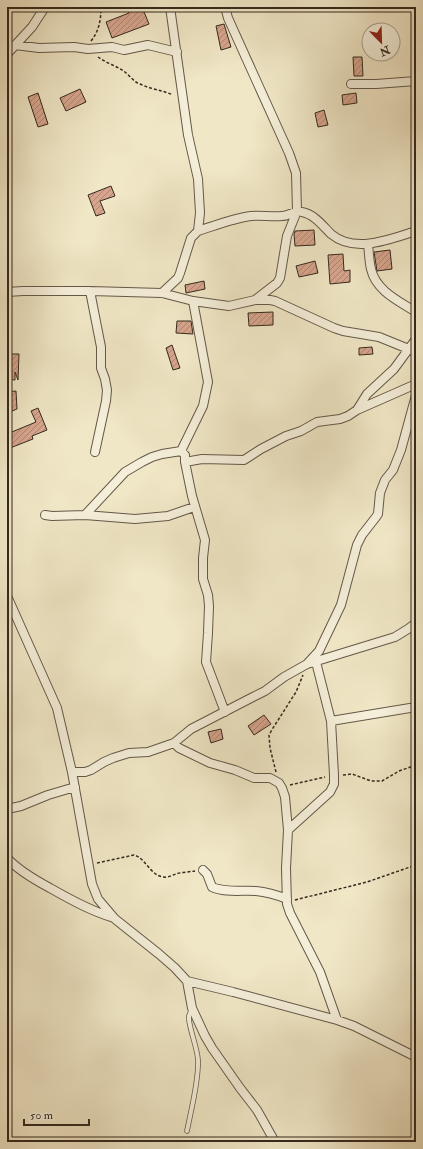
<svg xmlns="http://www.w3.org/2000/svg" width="423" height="1149" font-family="'IM FELL Double Pica',serif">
<defs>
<pattern id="building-hatch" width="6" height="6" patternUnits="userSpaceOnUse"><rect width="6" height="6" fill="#d7a58d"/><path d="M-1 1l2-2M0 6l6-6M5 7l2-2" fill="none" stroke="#af8673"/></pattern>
</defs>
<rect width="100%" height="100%" fill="#f0e7c6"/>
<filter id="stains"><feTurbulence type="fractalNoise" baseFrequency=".005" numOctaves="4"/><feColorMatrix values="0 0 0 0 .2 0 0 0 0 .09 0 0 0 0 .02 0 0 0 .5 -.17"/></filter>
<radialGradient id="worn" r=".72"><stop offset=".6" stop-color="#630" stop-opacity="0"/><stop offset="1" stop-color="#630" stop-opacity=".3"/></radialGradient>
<!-- building -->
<path fill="url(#building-hatch)" stroke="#35281e" d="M138 7H142L149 24 112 38 106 22 129 13 128 11Z
M224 24 231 47 221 50 216 26Z
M353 57H362L363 76H354Z
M80 89 86 102 66 111 60 98Z
M38 93 48 124 38 127 28 97Z
M356 93 357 103 343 105 342 95Z
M324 110 328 125 318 127 315 113Z
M111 186 115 196 100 201 105 213 96 216 88 195Z
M314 230 315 245 295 246 294 234 295 231Z
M390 250 392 269 377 271 374 252Z
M343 254 344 271 350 270V282L330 284 328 255Z
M315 261 318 273 299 277 296 266Z
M204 281 205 289 186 293 185 285Z
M273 312V325L249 326 248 313Z
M177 321H191L193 334 176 333Z
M172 345 180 368 173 370 166 348Z
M372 347 373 354 359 355V348Z
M7 354H19L18 380 15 372V380L7 379Z
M16 391 17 409 7 413V392Z
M38 408 47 430 32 436 33 439 10 448 7 441V434L36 422 31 411Z
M264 715 271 724 254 735 248 726Z
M221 729 223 739 211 743 208 732Z"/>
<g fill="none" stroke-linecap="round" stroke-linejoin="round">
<defs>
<path id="service" d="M187 1131C191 1110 199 1081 198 1060 197 1047 191 1034 189 1020V1016L192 1008"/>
<path id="minor" d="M170 7 188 135 198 179 200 213 198 231
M225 7 228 18 289 153 296 173 297 211 287 236 280 278 277 283 255 300
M15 45 39 48 74 47 88 49 112 47 124 50 148 45 177 52
M7 54 32 27 45 7
M351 84H376L416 81
M7 127V138
M368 244C369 252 369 261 371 269 376 291 399 301 416 312
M90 291 101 347V368L105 379 107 390 106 401 95 452
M7 292 23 291H90L162 293 193 301 229 306 255 300H270L275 301 334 328 343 331 379 337 416 352
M162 293 178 278 180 273 191 238 198 231C214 226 234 218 251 216 261 215 272 217 282 216 289 216 295 210 302 212 314 214 323 226 331 234 355 254 390 239 416 231
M357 410 416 384
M181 451 203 406 208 382 193 301
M185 462 202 459 244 460 261 449 286 436 301 431 317 422 340 419 348 416 357 410 367 394 394 369 416 339
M7 491V492
M45 515 52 516 85 515 135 519 168 516 194 507
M85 515 125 472 142 462 152 457 162 454 181 451 185 455V462L192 496 205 540 203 558V579L208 595 209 606 208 633 206 662 225 712
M7 596 57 708 72 772 92 884 98 899 115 919 159 954 175 968 187 981 233 992 337 1020 354 1026 416 1057
M307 664 319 651 341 605 357 545 362 535 376 517 378 514 380 493 385 480 393 470 401 450 416 395
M331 721 416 707
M174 743 179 748 210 763 235 770 254 778H270L279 783 282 788 285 797 288 830 286 868 287 904 290 913 320 972 337 1020
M72 772H85L91 770 104 762 113 758 129 753 148 752 174 743 191 729 253 697 265 691 284 677 307 664 395 637 408 629 416 623
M7 809 21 806 48 795 75 787
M288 830 330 792 334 784V775L331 721 316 662
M7 858C19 871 35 880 50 888 71 900 91 911 114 918
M203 870 207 874 212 887C225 893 242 890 256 891 268 892 277 895 287 899
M187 981 192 1008 205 1036 212 1048 240 1088 257 1110 275 1142"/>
</defs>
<!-- service casing -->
<use href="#service" stroke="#645848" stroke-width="5.5"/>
<!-- minor casing -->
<use href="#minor" stroke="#645848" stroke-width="10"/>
<!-- path -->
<path stroke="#35281e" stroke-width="1.5" stroke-dasharray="3 2" stroke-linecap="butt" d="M91 41C99 31 101 20 101 7
M98 57C106 63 117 66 125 72 130 76 134 82 140 84 150 89 162 90 173 95
M276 772 270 748 269 735 273 728 296 692 303 675
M343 775 352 774 371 781H382L399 771 416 765
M290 785 325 777
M97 863 134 855C146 858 150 876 164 877 168 878 172 875 176 874 182 872 189 872 195 871
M295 900 367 882 416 865"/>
<!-- service -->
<use href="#service" stroke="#f5efda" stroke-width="4"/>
<!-- minor -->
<use href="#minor" stroke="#f5efda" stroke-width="8"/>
</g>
<!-- margin -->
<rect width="423" height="1149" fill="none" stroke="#f0e7c6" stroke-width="24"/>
<rect x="8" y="8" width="407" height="1133" fill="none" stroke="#35281e" stroke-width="2"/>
<rect x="12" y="12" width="399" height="1125" fill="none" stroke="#35281e"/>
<!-- north arrow -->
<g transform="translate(381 42) rotate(157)"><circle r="19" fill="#f5efda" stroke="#a89f8f"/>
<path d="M0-3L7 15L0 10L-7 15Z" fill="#8f2418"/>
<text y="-6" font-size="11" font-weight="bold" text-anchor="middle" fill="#35281e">N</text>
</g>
<!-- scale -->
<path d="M24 1119v6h65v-6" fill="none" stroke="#35281e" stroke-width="2"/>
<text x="30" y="1119" font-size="12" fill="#35281e" stroke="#f5efda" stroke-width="3" paint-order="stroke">50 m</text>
<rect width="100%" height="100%" filter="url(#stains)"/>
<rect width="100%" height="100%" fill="url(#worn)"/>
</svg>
